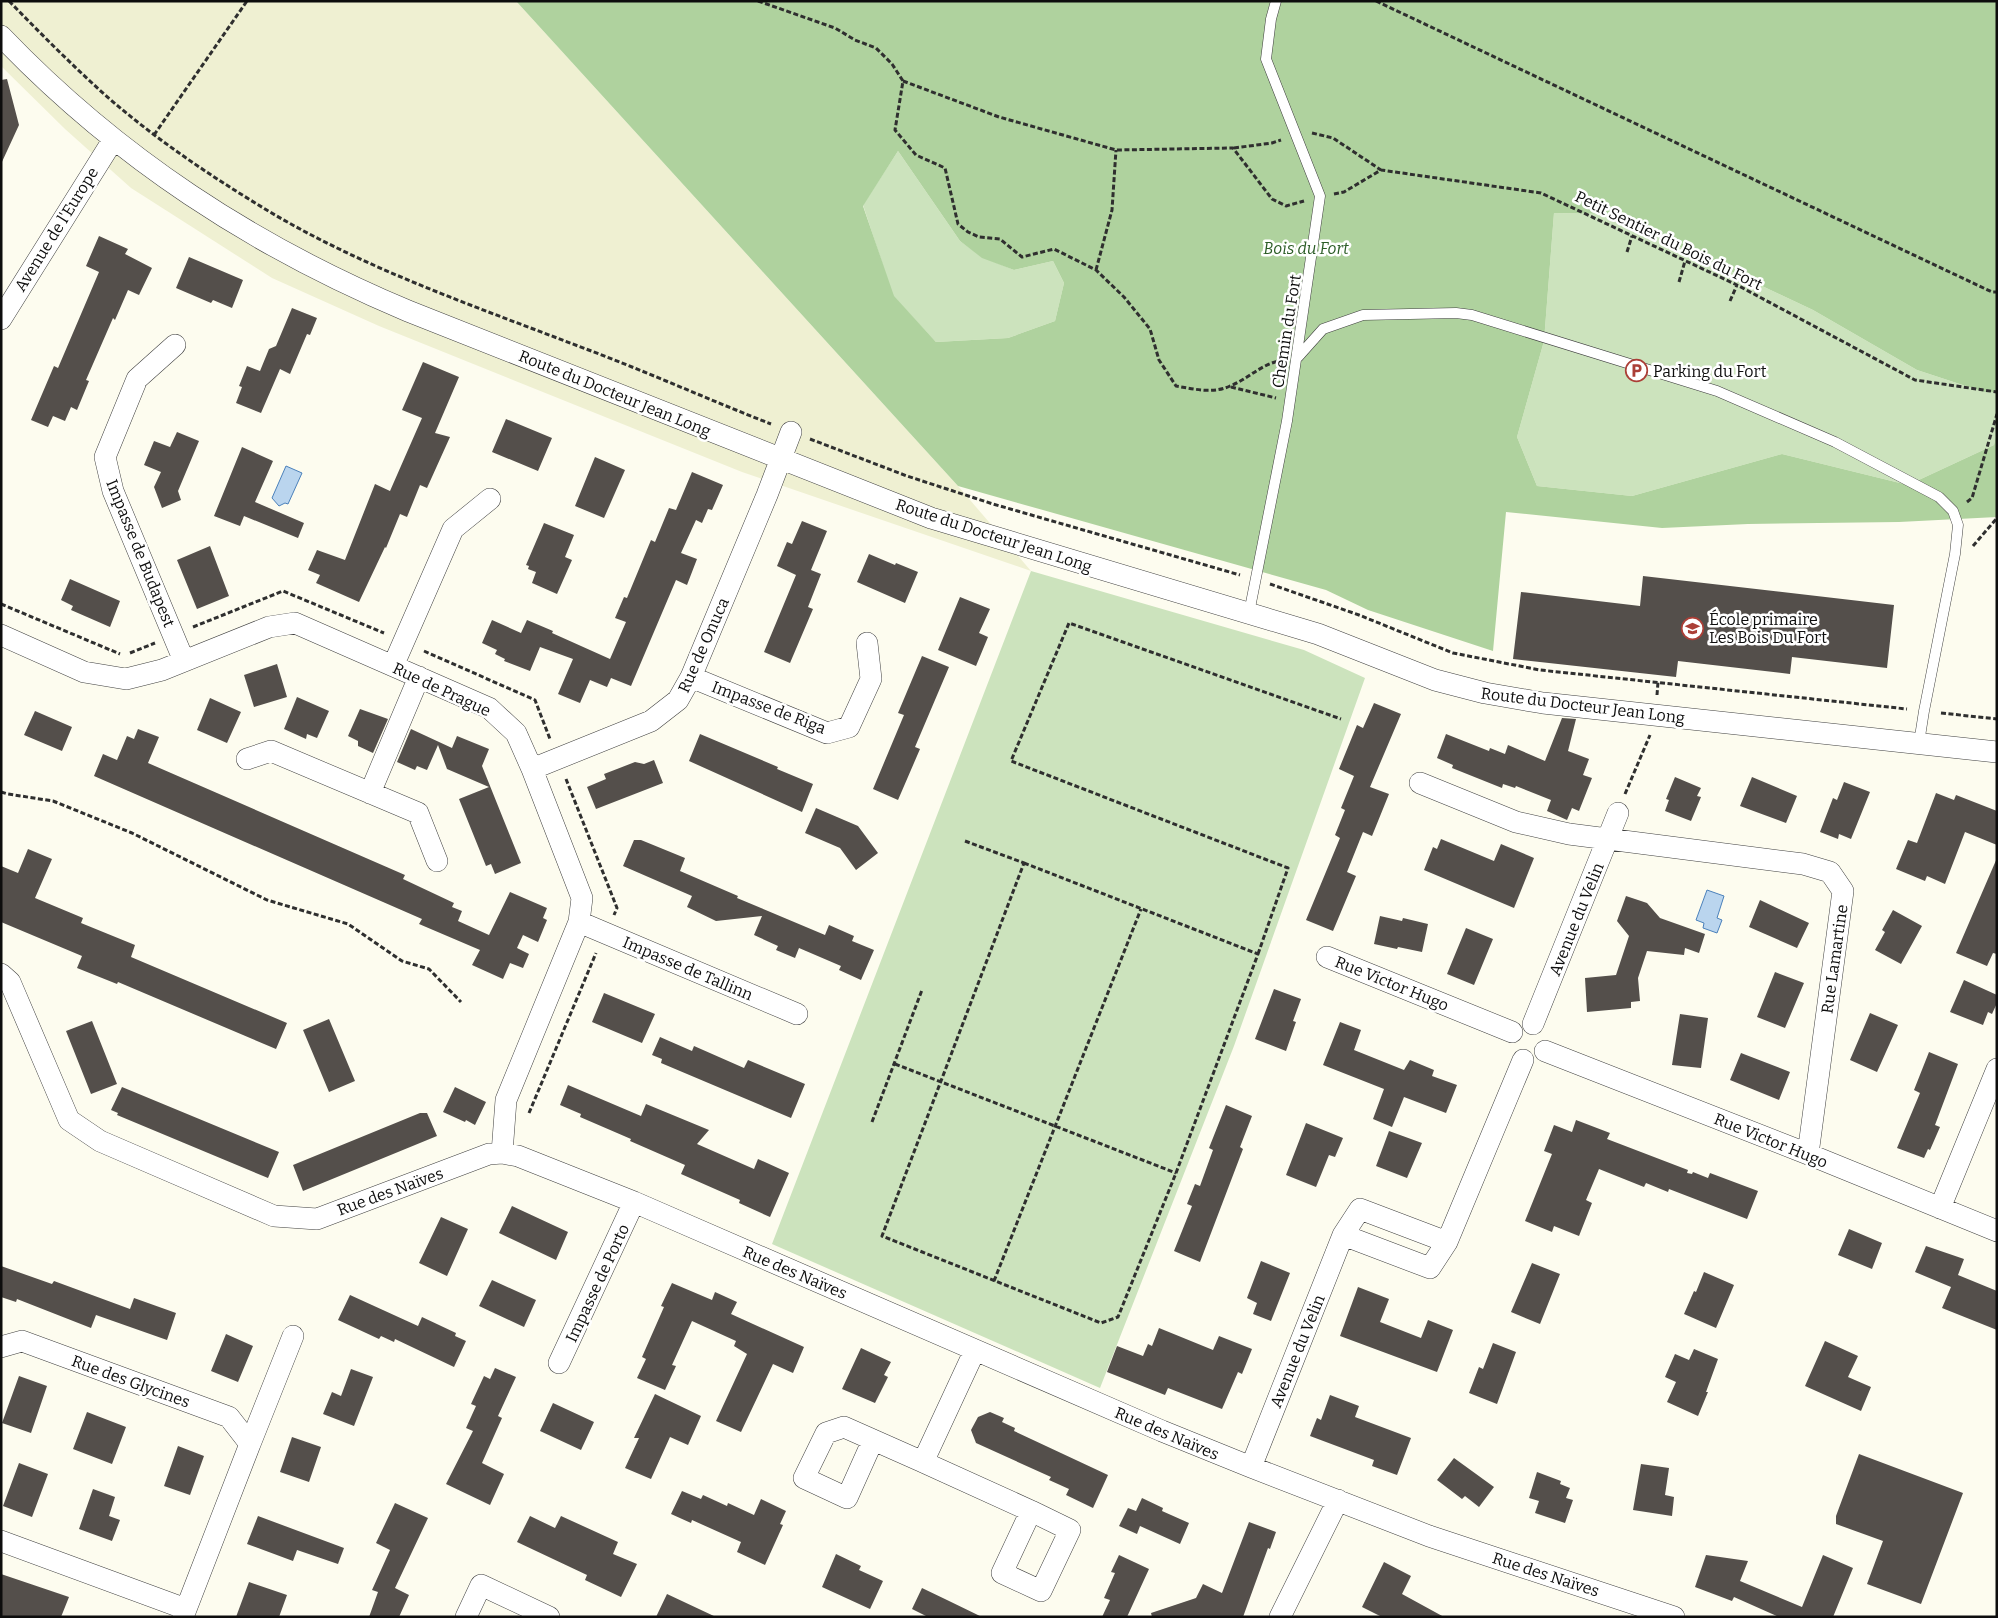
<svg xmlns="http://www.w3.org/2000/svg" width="1998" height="1618" font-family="Bitter,serif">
<rect width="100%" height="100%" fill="#fdfcef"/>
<!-- farmland -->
<path fill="#eff0d2" d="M1 1H516L958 486 1031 571 742 472 379 326 272 278 131 188 65 129 1 66Z"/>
<!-- green -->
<path fill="#cce3bd" d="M898 151 960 241 982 257 1014 270 1053 261 1064 283 1055 321 1008 338 936 342 893 296 863 205Z
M1554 213 1610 214 1813 310 1917 370 1984 392H1997V430L1994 445 1908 485 1782 454 1632 496 1537 486 1517 437 1544 341Z
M1031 571 1304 650 1365 678 1234 1046 1100 1388 772 1244Z"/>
<!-- forest -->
<path fill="#afd29e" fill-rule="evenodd" d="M516 1H1997V392H1984L1917 370 1813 310 1610 214 1554 213 1544 341 1517 437 1537 486 1632 496 1782 454 1908 485 1994 445 1997 430V517L1899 522 1748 524 1662 528 1506 512 1493 651 1368 610 1326 590 958 486ZM898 151 960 241 982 258 1014 270 1053 261 1064 283 1055 321 1008 338 936 342 894 296 863 206Z"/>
<!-- water -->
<path fill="#bad5ee" stroke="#4b81bb" d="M286 466 302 473 288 504 285 503 279 506 272 498Z
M1707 890 1724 896 1717 918 1722 920 1717 933 1703 928 1704 923 1696 920Z"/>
<!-- building -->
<path fill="#544f4b" d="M7 79 19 125 1 164V80Z
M99 236 128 249 125 254 152 268 139 295 128 290 115 320 113 318 86 380 89 381 77 410 71 407 65 421 53 416 48 427 31 420 54 366 58 368 99 272 86 266Z
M189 257 243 280 232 308 213 300 211 303 176 288Z
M292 308 317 318 310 335 307 334 290 374 280 369 261 413 236 403 242 387 239 386 247 366 260 371 269 349 276 346Z
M423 362 459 377 435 433 450 437 427 488 420 485 407 517 400 514 386 548 385 547 359 602 316 583 320 575 308 570 317 550 345 560 375 484 390 491 422 418 402 410Z
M506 419 552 438 538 471 492 452Z
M177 432 199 441 178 491 181 500 162 508 154 487 161 472 144 465 154 441 170 447Z
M242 447 273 461 255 502 304 523 298 538 244 516 240 526 214 516Z
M595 457 625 470 604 518 575 506Z
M692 472 723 485 712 510 708 509 702 523 696 520 681 553 697 559 687 585 676 580 631 686 611 678 607 687 590 680 580 703 558 694 573 659 540 647 530 671 504 661 505 659 495 654 497 650 482 643 492 620 521 633 527 620 553 631 552 633 610 659 626 622 615 618 624 597 627 598 651 540 655 542 669 508 676 510Z
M802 521 827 531 811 570 821 574 808 607 813 609 790 663 764 652 796 575 777 566 787 542 792 544Z
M544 523 574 535 565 557 572 560 557 594 532 583 536 572 528 569 529 566 526 565Z
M210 546 229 596 197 609 177 560Z
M869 554 895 565 896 563 918 572 905 603 857 582Z
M1643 576 1894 605 1887 668 1792 657 1790 674 1678 661 1676 677 1513 659 1521 592 1640 606Z
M70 579 120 601 110 627 71 610 73 606 61 600Z
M960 597 990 609 979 633 988 637 976 666 938 650Z
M922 656 949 667 915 747 920 749 898 800 873 789 904 715 898 713Z
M277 664 287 697 254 707 244 675Z
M297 697 329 711 317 738 307 734 306 739 284 729Z
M210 698 241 712 227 743 197 730Z
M1374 703 1401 714 1370 787 1389 794 1372 836 1363 832 1347 872 1356 876 1333 931 1306 920 1340 838 1335 835 1345 810 1341 808 1354 776 1339 769 1357 725 1363 728Z
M360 709 388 719 373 753 358 746V741L348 736Z
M35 711 72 727 62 751 24 735Z
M1562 718 1576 719 1568 751 1589 759 1583 775 1592 778 1579 811 1572 808 1567 820 1547 811 1551 800 1516 786 1515 788 1503 784 1502 788 1452 768 1453 765 1437 758 1446 734 1489 751 1490 748 1505 754 1508 745 1545 761Z
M138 729 159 737 148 763 405 875 403 879 454 903 452 907 462 911 458 921 489 935 510 892 547 908 543 918 547 920 538 942 523 935 517 948 529 954 523 968 510 963 503 979 472 965 480 950 419 924 422 919 94 776 103 754 117 760 127 736 134 739Z
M411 729 452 748 457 736 489 749 482 766 521 863 495 874 491 864 486 866 459 799 489 787 447 769 438 745 427 770 417 766 415 770 397 762Z
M700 734 778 767 777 769 813 784 802 812 689 761Z
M654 760 663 783 596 809 587 787 606 779 604 774 617 769 635 762 644 764Z
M1675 777 1701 788 1697 796 1701 797 1691 821 1665 811 1669 800 1666 799Z
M1752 777 1797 796 1786 823 1740 806Z
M1844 782 1870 792 1851 839 1839 834 1838 839 1820 832 1833 798 1837 800Z
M1936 793 1954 800 1956 795 1997 811V845L1965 832 1945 884 1927 876 1925 881 1896 869 1908 840 1917 843Z
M816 808 858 826 878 853 856 870 840 848 805 833Z
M1441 839 1494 861 1501 844 1534 858 1514 908 1424 870 1433 847 1437 849Z
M634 840H641L685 858 680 871 738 896 737 898 825 935 829 925 854 936 852 941 874 950 861 980 839 970 841 966 799 948 795 958 776 950 778 946 754 935 762 916 716 921 687 907 692 896 623 866Z
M28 849 52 859 35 898 83 918 81 923 135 945 131 957 287 1023 276 1049 118 982 117 984 77 968 82 956 1 922V866L18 873Z
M1997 858V954L1993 953 1987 966 1956 953Z
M1626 896 1647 903 1660 918 1705 934 1699 953 1685 948 1684 955 1647 951 1638 978 1640 1001 1631 1002V1008L1587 1012 1585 978 1616 975 1629 936 1617 921Z
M1760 900 1809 923 1797 948 1749 927Z
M1893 910 1922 926 1901 964 1875 950 1885 932 1882 930Z
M1380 916 1402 921 1403 918 1428 924 1422 952 1398 947 1397 949 1374 944Z
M1466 928 1493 939 1474 985 1447 974Z
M1775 972 1804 983 1785 1028 1757 1017Z
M1964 980 1997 995V1003L1992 1014 1988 1012 1983 1025 1950 1012Z
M1274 989 1301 999 1293 1021 1296 1022 1286 1051 1255 1039Z
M604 993 655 1014 642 1043 592 1022Z
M1870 1013 1898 1025 1877 1072 1850 1060Z
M1680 1014 1708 1018 1701 1068 1672 1065Z
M329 1019 355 1081 329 1092 303 1030Z
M92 1021 117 1084 91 1094 66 1031Z
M1340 1022 1361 1030 1354 1050 1404 1070 1410 1060 1434 1070 1432 1076 1457 1085 1446 1113 1404 1097 1392 1127 1373 1119 1384 1089 1323 1065Z
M660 1037 692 1051 694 1046 744 1068 748 1060 805 1084 791 1118 661 1063 662 1059 652 1055Z
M1929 1052 1958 1064 1935 1125 1940 1127 1930 1150 1928 1149 1924 1158 1897 1148 1920 1093 1914 1090Z
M1741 1053 1790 1072 1779 1100 1730 1080Z
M568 1085 641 1116 646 1104 709 1130 697 1144 754 1169 758 1159 789 1173 770 1217 739 1203 740 1200 681 1174 685 1165 630 1141 631 1139 580 1117 581 1114 560 1105Z
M122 1087 279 1152 268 1178 117 1115 118 1113 111 1110Z
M455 1087 486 1102 475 1125 466 1120 465 1122 443 1112Z
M1226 1105 1252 1116 1240 1147 1243 1149 1200 1262 1174 1251 1192 1206 1187 1204 1195 1184 1200 1186 1213 1150 1209 1148Z
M420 1113H427L437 1136 303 1191 293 1165Z
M1576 1120 1610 1133 1607 1139 1688 1170 1687 1173 1692 1174 1693 1172 1708 1178 1710 1173 1758 1191 1747 1219 1669 1189 1668 1192 1646 1183 1644 1187 1599 1169 1586 1200 1592 1203 1579 1236 1554 1226 1552 1232 1525 1221 1552 1154 1544 1151 1554 1125 1572 1132Z
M1306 1123 1343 1138 1335 1157 1329 1155 1316 1187 1286 1175Z
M1389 1131 1422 1143 1407 1178 1376 1166Z
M512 1206 568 1232 556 1260 499 1233Z
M441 1217 468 1229 447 1276 419 1263Z
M1849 1229 1882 1243 1872 1269 1838 1255Z
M1926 1246 1964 1259 1958 1275 1997 1291V1330L1942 1308 1951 1287 1915 1272Z
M1261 1261 1290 1273 1271 1321 1253 1314 1257 1303 1247 1298Z
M1532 1263 1560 1274 1540 1324 1511 1312Z
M1 1266 52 1284 54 1281 130 1309 134 1298 176 1313 167 1340 96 1315 91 1328 17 1299 16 1302 1 1297Z
M1704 1272 1734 1285 1716 1328 1684 1314 1694 1291 1696 1292Z
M492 1280 536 1300 524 1327 479 1306Z
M672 1283 712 1300 715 1292 737 1302 731 1314 804 1347 793 1373 773 1364 741 1432 716 1421 747 1354 734 1346 736 1341 692 1321 672 1365 676 1366 665 1390 637 1378 646 1359 642 1357 664 1307 661 1306Z
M1358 1287 1389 1299 1380 1322 1421 1338 1428 1320 1453 1330 1437 1372 1340 1336Z
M350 1295 418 1326 422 1317 456 1333 455 1336 466 1341 454 1367 395 1339 394 1342 381 1336 379 1339 338 1320Z
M1159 1328 1213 1350 1219 1336 1252 1349 1242 1374 1238 1372 1222 1409 1168 1388 1165 1395 1107 1372 1117 1346 1143 1356 1148 1344 1152 1346Z
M226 1334 253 1346 238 1382 211 1371Z
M1825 1341 1858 1356 1848 1377 1871 1387 1861 1411 1805 1386Z
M1493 1343 1516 1352 1497 1404 1469 1393 1479 1367 1483 1369Z
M861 1348 891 1362 884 1375 888 1377 875 1403 842 1389Z
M1694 1349 1718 1359 1706 1392H1708L1698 1416 1667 1402 1676 1382 1665 1377 1675 1354 1689 1360Z
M495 1368 516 1377 498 1416 502 1418 482 1463 504 1474 490 1505 446 1484 473 1431 466 1428 476 1406 471 1404 484 1376 490 1379Z
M351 1369 373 1377 354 1426 323 1414 332 1392 341 1396Z
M19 1376 47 1386 31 1433 2 1423Z
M655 1394 701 1416 688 1445 670 1437 651 1479 625 1468 639 1438H634Z
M1330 1395 1359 1406 1355 1417 1411 1438 1397 1475 1372 1466 1374 1460 1310 1436 1317 1418 1321 1420Z
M553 1403 594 1422 581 1450 540 1431Z
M87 1412 126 1427 112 1464 73 1449Z
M990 1412 1004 1418 1002 1422 1015 1428 1014 1431 1108 1475 1093 1508 1066 1495 1069 1489 1049 1480 1051 1477 976 1443 971 1430 978 1417Z
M292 1437 321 1447 309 1482 280 1472Z
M178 1446 204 1456 190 1495 164 1486Z
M1859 1454 1963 1493 1921 1604 1867 1584 1883 1541 1836 1524V1516Z
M1454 1458 1494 1487 1479 1507 1465 1496 1462 1499 1437 1480Z
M19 1463 48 1474 32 1517 3 1506Z
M1641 1464 1669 1468 1665 1495 1674 1497 1672 1516 1633 1510Z
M1537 1472 1561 1481 1560 1484 1570 1488 1566 1498 1573 1500 1565 1523 1535 1513 1539 1501 1529 1498Z
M93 1489 115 1497 109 1516 120 1520 112 1541 79 1529Z
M682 1491 701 1499 703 1495 727 1506 728 1503 754 1515 761 1499 786 1511 780 1524 783 1525 765 1565 737 1552 741 1542 692 1520 691 1523 671 1514Z
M1142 1498 1163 1508 1162 1511 1189 1523 1180 1544 1140 1526 1137 1534 1119 1526 1128 1508 1136 1511Z
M395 1503 428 1518 395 1588 409 1595 399 1617H369L378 1592 372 1590 390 1550 376 1543Z
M258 1516 344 1548 338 1564 297 1550 293 1561 247 1544Z
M530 1516 555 1528 561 1516 618 1542 613 1554 637 1564 621 1597 585 1580 587 1575 517 1542Z
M1249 1522 1276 1532 1270 1549 1268 1548 1243 1617H1152L1151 1613 1196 1598 1203 1584 1222 1593Z
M836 1554 861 1566 859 1570 883 1581 870 1609 822 1587Z
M1119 1555 1149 1569 1127 1617H1102L1110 1600 1104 1598 1115 1573 1111 1572Z
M1706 1555 1748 1561 1740 1581 1802 1607 1823 1555 1853 1568 1833 1617H1779L1734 1597 1732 1601 1695 1587Z
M1384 1562 1411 1576 1402 1594 1444 1617H1382L1362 1607Z
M1 1574 69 1597 61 1617H1Z
M249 1582 287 1595 279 1617H236Z
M922 1588 947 1600 982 1617H928L912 1609Z
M667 1594 716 1617H656Z"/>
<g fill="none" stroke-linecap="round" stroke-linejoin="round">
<defs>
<path id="service" d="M1298 357 1323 329 1363 315 1456 313 1472 315 1717 391 1835 442 1939 497 1953 511 1958 525 1955 554 1924 711 1919 743
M1249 613 1287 421 1320 196 1266 59 1271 19 1276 1"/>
<path id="minor" d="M1 36C118 158 253 246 408 311L931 518 1318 634 1435 680 1485 693 1543 703 1997 752
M1 319 113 140
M175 345 137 379 105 457 113 491 184 661
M1 635 84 672 126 679 162 670 269 627 295 623 489 708 516 733 532 769 582 898 579 922 506 1100 502 1153
M393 666 453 529 490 499
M691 677 827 733 849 727 871 679 867 643
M247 759 271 751 418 813 437 861
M532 769 651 721 678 700 691 677 767 495 791 432
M1420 783 1516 822 1569 834 1803 864 1830 872 1843 891 1808 1154
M370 793 419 677
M579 922 797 1014
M1327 957 1512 1032
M1 974 10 982 69 1120 100 1141 274 1216 317 1219 489 1154 502 1153 518 1156 634 1202 1162 1431 1251 1467 1429 1536 1674 1617
M1533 1024 1618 813
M1545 1051 1808 1154 1997 1231
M1940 1208 1997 1069
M1343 1235 1430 1268 1447 1242 1523 1060
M1 1347 22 1341 229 1417 250 1444 183 1617
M975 1350 923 1462 1031 1511 1002 1573 1041 1591 1070 1530 1031 1511
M559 1363 634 1202
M873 1440 847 1498 804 1478 826 1433 844 1427 923 1462
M250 1444 293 1336
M1251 1467 1343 1235 1360 1209 1447 1242
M1 1541 186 1609
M466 1617 481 1585 549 1617
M1280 1617 1338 1500"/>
</defs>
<!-- service casing -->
<use href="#service" stroke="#404040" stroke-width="11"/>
<!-- minor casing -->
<use href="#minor" stroke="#404040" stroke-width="22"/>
<!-- path -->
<path stroke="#2f2f2f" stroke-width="3" stroke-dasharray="5 2.5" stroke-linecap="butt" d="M9 1C40 33 71 64 104 94 155 139 212 177 270 212 366 269 474 306 578 346 643 370 707 399 771 424
M758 1 835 28 855 40 876 48 892 64 903 81 895 130 916 155 945 168 958 224 968 232 979 237 1000 239 1022 257 1054 249 1096 270 1124 297 1150 329 1159 360 1176 386C1194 389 1213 394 1230 386 1248 379 1260 365 1279 361
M1376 1 1992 292H1997
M903 81 999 117 1116 150 1233 148 1272 199 1286 206 1304 201
M1312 133 1333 138 1381 170
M154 135 247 1
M1234 148 1272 143 1281 140
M1334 194 1344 192 1381 170 1541 193 1737 285 1915 380 1997 392
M1627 252 1632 236
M1096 270 1112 210 1116 150
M1679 282 1685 261
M1730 301 1737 285
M1231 387 1276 398
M810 439 907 476 993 504 1240 575
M1967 502 1972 498 1997 414
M1973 546 1997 518
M1270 584 1359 615 1453 653 1540 670 1907 709
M1 604 120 654
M193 627 283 591 384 633
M424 651 535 700 550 739
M130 653 155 643
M1657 695 1658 682
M1941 713 1997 719
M566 779 617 908 614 915
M1 792 8 794 53 801 132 833 267 900 348 924 402 961 429 969 461 1002
M1625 794 1650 735
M965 841 1024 863
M1024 863 1258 954 1176 1173 1118 1317 1101 1323 882 1236Z
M1258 954 1288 868 1011 761 1069 623 1341 719
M895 1064 1176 1173
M529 1113 596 953
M872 1122 922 990
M994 1281 1141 909"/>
<!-- service -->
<use href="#service" stroke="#fff" stroke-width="10"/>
<!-- minor -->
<use href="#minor" stroke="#fff" stroke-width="21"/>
</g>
<!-- icons -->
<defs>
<symbol id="parking-ring" viewBox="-11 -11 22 22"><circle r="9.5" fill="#fff" stroke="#ab3f37" stroke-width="1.5"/><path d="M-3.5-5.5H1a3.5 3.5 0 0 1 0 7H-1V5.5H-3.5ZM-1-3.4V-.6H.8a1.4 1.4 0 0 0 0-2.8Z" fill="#ab3f37"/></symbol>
<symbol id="school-ring" viewBox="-11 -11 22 22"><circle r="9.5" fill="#fff" stroke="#ab3f37" stroke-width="1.5"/><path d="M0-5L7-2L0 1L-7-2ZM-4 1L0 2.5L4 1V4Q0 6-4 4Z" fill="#ab3f37"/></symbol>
</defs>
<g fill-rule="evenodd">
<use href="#parking-ring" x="1624" y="358" width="25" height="25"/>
<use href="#school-ring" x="1680" y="616" width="25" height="25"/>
</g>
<g text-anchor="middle" stroke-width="5" stroke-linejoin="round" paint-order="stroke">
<!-- street labels -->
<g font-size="16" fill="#0d0d0d" stroke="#fff">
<text transform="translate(56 229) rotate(-58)" y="6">Avenue de l'Europe</text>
<text transform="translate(1669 240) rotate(26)" y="6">Petit Sentier du Bois du Fort</text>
<text transform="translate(1286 331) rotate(-81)" y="6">Chemin du Fort</text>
<text transform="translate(615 393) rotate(22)" y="6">Route du Docteur Jean Long</text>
<text transform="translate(994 535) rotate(18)" y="6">Route du Docteur Jean Long</text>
<text transform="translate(141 553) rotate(68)" y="6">Impasse de Budapest</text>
<text transform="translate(703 645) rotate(-66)" y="6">Rue de Onuca</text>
<text transform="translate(442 689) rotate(25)" y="6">Rue de Prague</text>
<text transform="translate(1583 705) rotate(7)" y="6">Route du Docteur Jean Long</text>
<text transform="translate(769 707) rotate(21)" y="6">Impasse de Riga</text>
<text transform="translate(1576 919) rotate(-68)" y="6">Avenue du Velin</text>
<text transform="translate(1834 959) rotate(-82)" y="6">Rue Lamartine</text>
<text transform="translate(688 968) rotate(23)" y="6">Impasse de Tallinn</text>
<text transform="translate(1392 983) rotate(22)" y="6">Rue Victor Hugo</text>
<text transform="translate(1771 1140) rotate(22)" y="6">Rue Victor Hugo</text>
<text transform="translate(390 1191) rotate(-20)" y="6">Rue des Naïves</text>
<text transform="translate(795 1272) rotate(23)" y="6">Rue des Naïves</text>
<text transform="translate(597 1283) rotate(-65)" y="6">Impasse de Porto</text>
<text transform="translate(1297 1351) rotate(-68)" y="6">Avenue du Velin</text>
<text transform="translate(131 1381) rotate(20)" y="6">Rue des Glycines</text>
<text transform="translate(1167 1433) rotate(23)" y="6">Rue des Naïves</text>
<text transform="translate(1546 1574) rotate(18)" y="6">Rue des Naïves</text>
</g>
<!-- park labels -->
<g font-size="16" font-style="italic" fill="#2b5c26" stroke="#fff">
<text x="1306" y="254">Bois du Fort</text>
</g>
<!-- poi labels -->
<g font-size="16" fill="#0d0d0d" stroke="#fff" text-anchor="start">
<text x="1653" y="377">Parking du Fort</text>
<text x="1709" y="625">École primaire<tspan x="1709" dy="18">Les Bois Du Fort</tspan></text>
</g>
</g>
<!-- border -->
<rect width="1998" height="1618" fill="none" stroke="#0d0d0d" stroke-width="5"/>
</svg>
